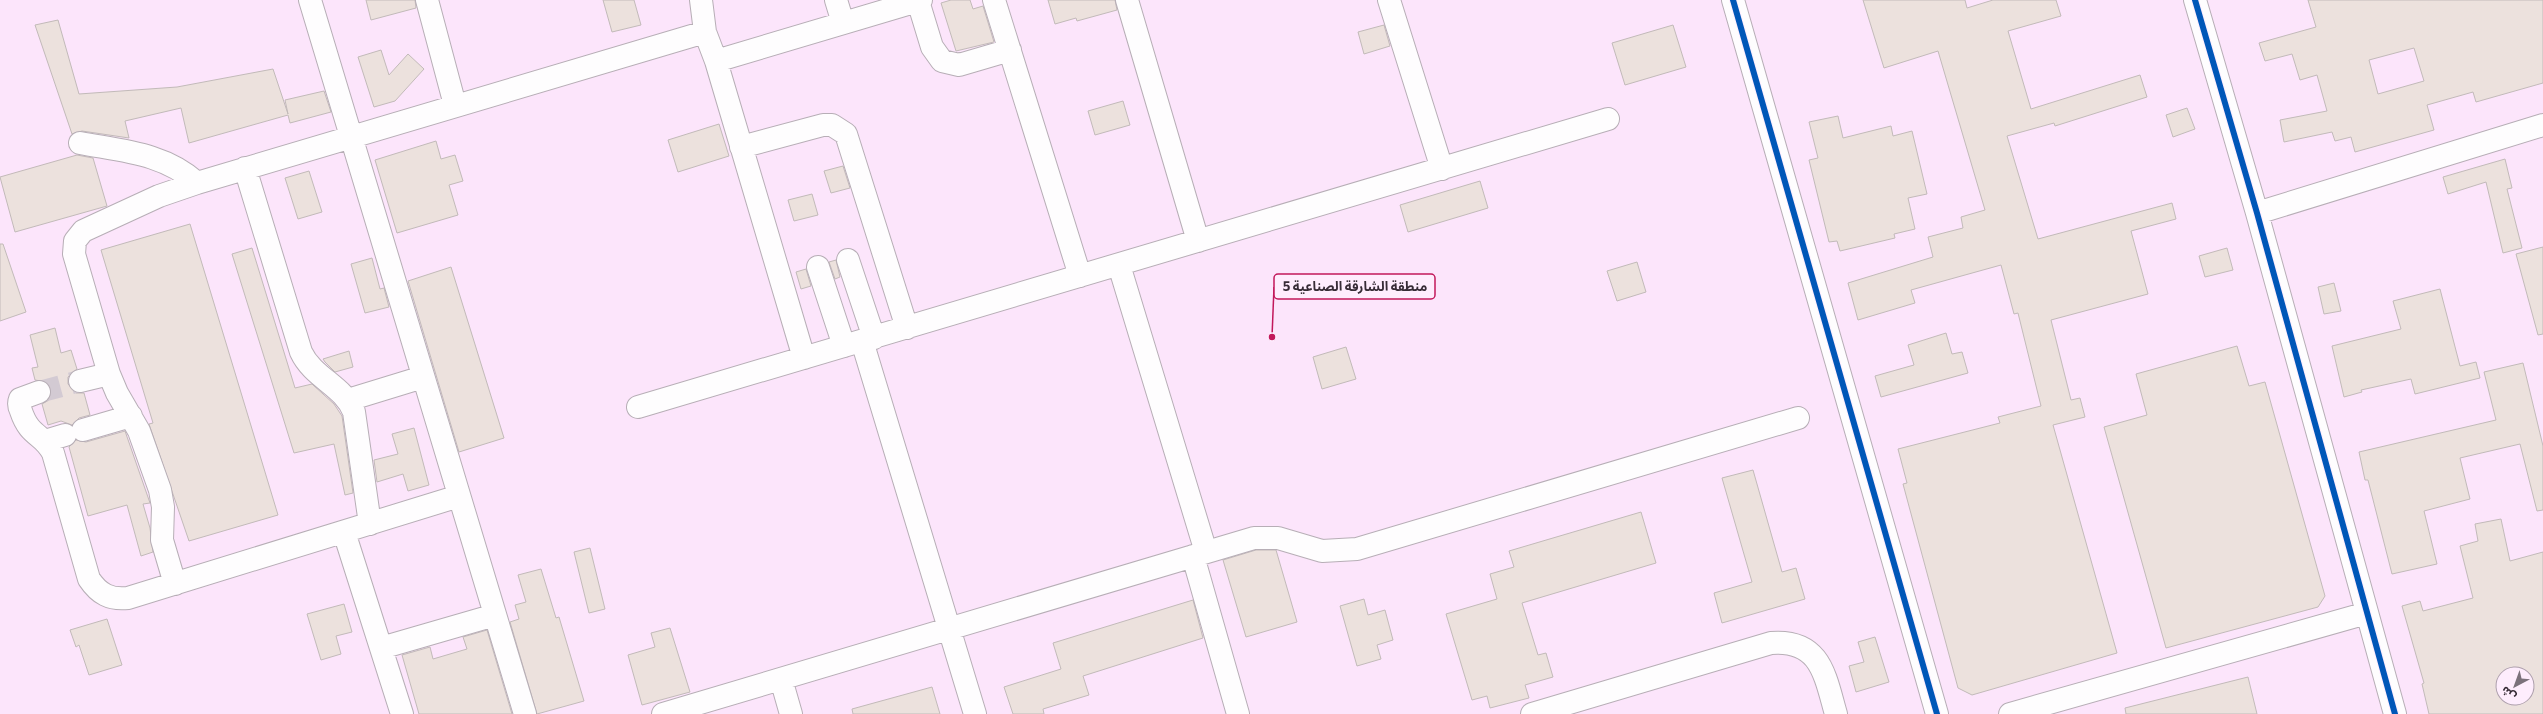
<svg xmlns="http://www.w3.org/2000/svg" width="2543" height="714" font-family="Commissioner,'Noto Sans Arabic',sans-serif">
<rect width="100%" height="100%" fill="#faf1fa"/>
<!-- built -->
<path fill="#fce5fb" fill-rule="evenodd" d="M0 0H2543V714H0ZM2503 674H2527V698H2503Z"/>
<!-- building -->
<path fill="#ece1dd" stroke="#c2bab9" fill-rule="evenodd" d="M366 0H415L416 8 371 20Z
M603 0H634L641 25 612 32Z
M951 0H970L973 9 983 6 994 42 956 51 941 3Z
M1048 0H1115L1117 10 1077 21 1076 18 1055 24Z
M1863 0H1965L1967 8 1993 0H2056L2061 16 2008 31 2031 109 2140 75 2147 97 2055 126 2054 123 2007 136 2038 239 2172 203 2176 219 2131 231 2148 294 2051 320 2071 400 2080 398 2085 417 2053 425 2117 653 1972 695 1958 688 1903 484 1907 483 1898 449 2000 423 1998 417 2041 406 2018 313 2014 314 2001 265 1911 290 1915 303 1858 320 1848 283 1933 257 1928 237 1963 228 1961 217 1985 210 1938 51 1884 68Z
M2308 0H2543V83L2476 102 2473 92 2427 105 2434 130 2355 152 2351 137 2335 141 2332 132 2284 142 2280 120 2327 111 2317 75 2300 80 2292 54 2265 61 2259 43 2316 27ZM2414 48 2424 81 2378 94 2369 60Z
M58 20 79 94 177 87 273 69 288 114 285 100 324 91 331 112 290 123 288 115 189 143 181 108 125 121 129 138 82 131 72 134 35 25Z
M1384 25 1390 46 1364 54 1358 32Z
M1673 25 1686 67 1625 85 1612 43Z
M381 50 389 75 408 54 424 69 395 101 374 107 358 57Z
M1123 101 1130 125 1095 135 1088 111Z
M2187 108 2195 129 2173 137 2166 115Z
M1838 116 1843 138 1891 126 1893 136 1912 131 1927 194 1908 198 1915 229 1894 234 1895 238 1840 251 1837 241 1829 242 1809 160 1818 158 1809 122Z
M719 124 729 156 678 172 668 140Z
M436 141 441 159 455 155 463 181 449 185 458 215 397 233 375 160Z
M77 155 93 158 107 206 15 232 0 177Z
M2505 159 2512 188 2507 189 2522 248 2503 253 2486 182 2448 194 2443 177Z
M843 166 850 188 831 193 824 171Z
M309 171 322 212 298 219 285 178Z
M1480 181 1488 208 1408 232 1400 205Z
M812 194 818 215 794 221 788 200Z
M190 224 278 515 189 541 149 424 153 423 101 250Z
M0 244H3L26 312 0 321Z
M2543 247V334L2538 335 2516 254Z
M252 248 295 388 312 384 334 404 342 416 353 493 345 495 334 444 294 453 232 254Z
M2227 248 2233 270 2205 277 2199 256Z
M372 258 380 289 384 288 389 307 365 313 351 264Z
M836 260 840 277 835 279 829 262Z
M1637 262 1646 292 1617 301 1607 271Z
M451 267 504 438 459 452 408 281Z
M806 269 811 286 801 289 796 272Z
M2334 283 2341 311 2324 314 2318 287Z
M2440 289 2460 366 2476 362 2480 378 2415 394 2411 379 2361 390 2362 392 2344 397 2332 346 2401 329 2393 301Z
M55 328 61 353 71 350 77 369 68 377V384L76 393H84L90 415 79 418 72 425 61 421 48 425 42 404 49 400 51 388 47 382 35 380 32 368 38 367 30 335Z
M1946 333 1952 354 1962 352 1968 373 1881 397 1875 376 1914 365 1908 345Z
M2237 346 2249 386 2265 382 2325 596 2318 607 2166 648 2104 427 2147 415 2136 374Z
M1346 347 1356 379 1322 389 1313 357Z
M349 351 353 367 335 372 325 362 323 359Z
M2523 363 2543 446V510L2537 511 2520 444 2460 458 2470 499 2424 511 2437 564 2392 574 2368 480H2365L2359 452 2496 420 2484 372Z
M414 428 429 485 408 491 403 474 377 482 374 460 398 454 392 434Z
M125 431 150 503 143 504 150 528 153 552 141 556 127 505 88 516 69 447 76 440 86 442Z
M1753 470 1782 572 1796 568 1805 599 1722 623 1714 593 1752 582 1722 478Z
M1641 512 1656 563 1522 603 1538 655 1546 653 1553 677 1525 685 1529 698 1490 708 1487 696 1472 700 1446 614 1497 599 1490 574 1514 567 1509 551Z
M2501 519 2510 561 2543 552V714H2429L2422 684 2424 683 2402 606 2420 601 2423 611 2473 598 2460 546 2478 541 2475 524ZM2503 674H2527V698H2503Z
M590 548 605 609 589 613 574 552Z
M1256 550H1276L1297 622 1246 637 1223 560Z
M541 569 556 618 559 617 584 701 537 714 510 622 519 619 515 605 526 602 518 575Z
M1364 599 1368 615 1385 610 1393 640 1377 645 1381 659 1357 666 1340 606Z
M1193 600 1203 638 1083 676 1089 695 1043 709 1044 714H1013L1004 687 1061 669 1053 643Z
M344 604 352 632 336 636 341 654 321 660 307 614Z
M107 619 122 665 89 675 79 645 76 647 70 630Z
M670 628 690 692 642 705 628 655 655 647 651 633Z
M487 630 512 714H419L402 655 430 647 433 659 467 649 463 637Z
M1875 637 1889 682 1856 692 1849 666 1864 662 1858 642Z
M2248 677 2257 714H2126L2125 708Z
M932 687 940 714H853L852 709Z"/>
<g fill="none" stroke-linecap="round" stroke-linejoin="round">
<!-- minor-tunnel -->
<path stroke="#d3cad3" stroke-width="22" stroke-dasharray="22 11" stroke-linecap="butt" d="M39 392 80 381"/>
<defs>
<path id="minor" d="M310 0 525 714
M427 0 455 105
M701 0 705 32 716 61 804 358
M836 0 843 23
M994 0 1080 276
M1127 0 1198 241
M1389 0 1442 169
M1733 0 1937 714
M2195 0 2257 213 2395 714
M918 1 932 47 942 61 959 65 1010 50
M716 61 921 0
M80 143C122 151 164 153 197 183
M741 147 823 125H832L846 134 907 328
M245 168 301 352C313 378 344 386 354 412L370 524
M2257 213 2543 125
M848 260 874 338
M1119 265 1206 552
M818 267 844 346
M862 341 975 714
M80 381 109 374
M39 392 20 399C18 404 19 407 21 411 30 438 43 433 53 453L89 579C99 594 110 600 128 598L459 496
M348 400 423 377
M638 407 1608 119
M83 430 131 416
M45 441 65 435
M344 532 402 714
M1193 556 1238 714
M175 584 162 540 163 507 160 490 139 431 117 393 109 374 74 254 75 241 83 231 159 196 197 183 705 32
M381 648 495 615
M781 679 791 714
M663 714 1254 538H1278L1322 551 1357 549 1798 418
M1532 714 1771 643C1821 639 1825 676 1836 714
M2010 714 2367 613"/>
</defs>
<!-- minor casing -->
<use href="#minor" stroke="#b7aeb6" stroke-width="24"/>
<!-- minor -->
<use href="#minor" stroke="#fefdfe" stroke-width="22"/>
<defs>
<path id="cycleway" d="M1733 0 1937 714
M2195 0 2257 213 2395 714"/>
</defs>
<!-- cycleway casing -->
<use href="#cycleway" stroke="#feedfd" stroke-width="8"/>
<!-- cycleway -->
<use href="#cycleway" stroke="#0057b8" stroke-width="6"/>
</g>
<!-- callouts -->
<path fill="none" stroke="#c2185b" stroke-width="1.5" d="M1272 337L1274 287"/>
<circle fill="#c2185b" stroke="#feedfd" stroke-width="1.5" cx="1272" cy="337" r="4"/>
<rect fill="#feedfd" stroke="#c2185b" stroke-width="1.5" x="1274" y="274" width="161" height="25" rx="4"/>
<g font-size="13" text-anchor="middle" font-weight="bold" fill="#372c36">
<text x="1355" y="291">منطقة الشارقة الصناعية 5</text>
</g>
<!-- north arrow -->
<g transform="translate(2515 686) rotate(221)"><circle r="19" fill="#feedfd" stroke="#aea0ad"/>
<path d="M0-3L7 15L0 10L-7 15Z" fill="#7b717b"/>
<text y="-6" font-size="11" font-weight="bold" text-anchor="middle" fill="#372c36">ش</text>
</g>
</svg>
